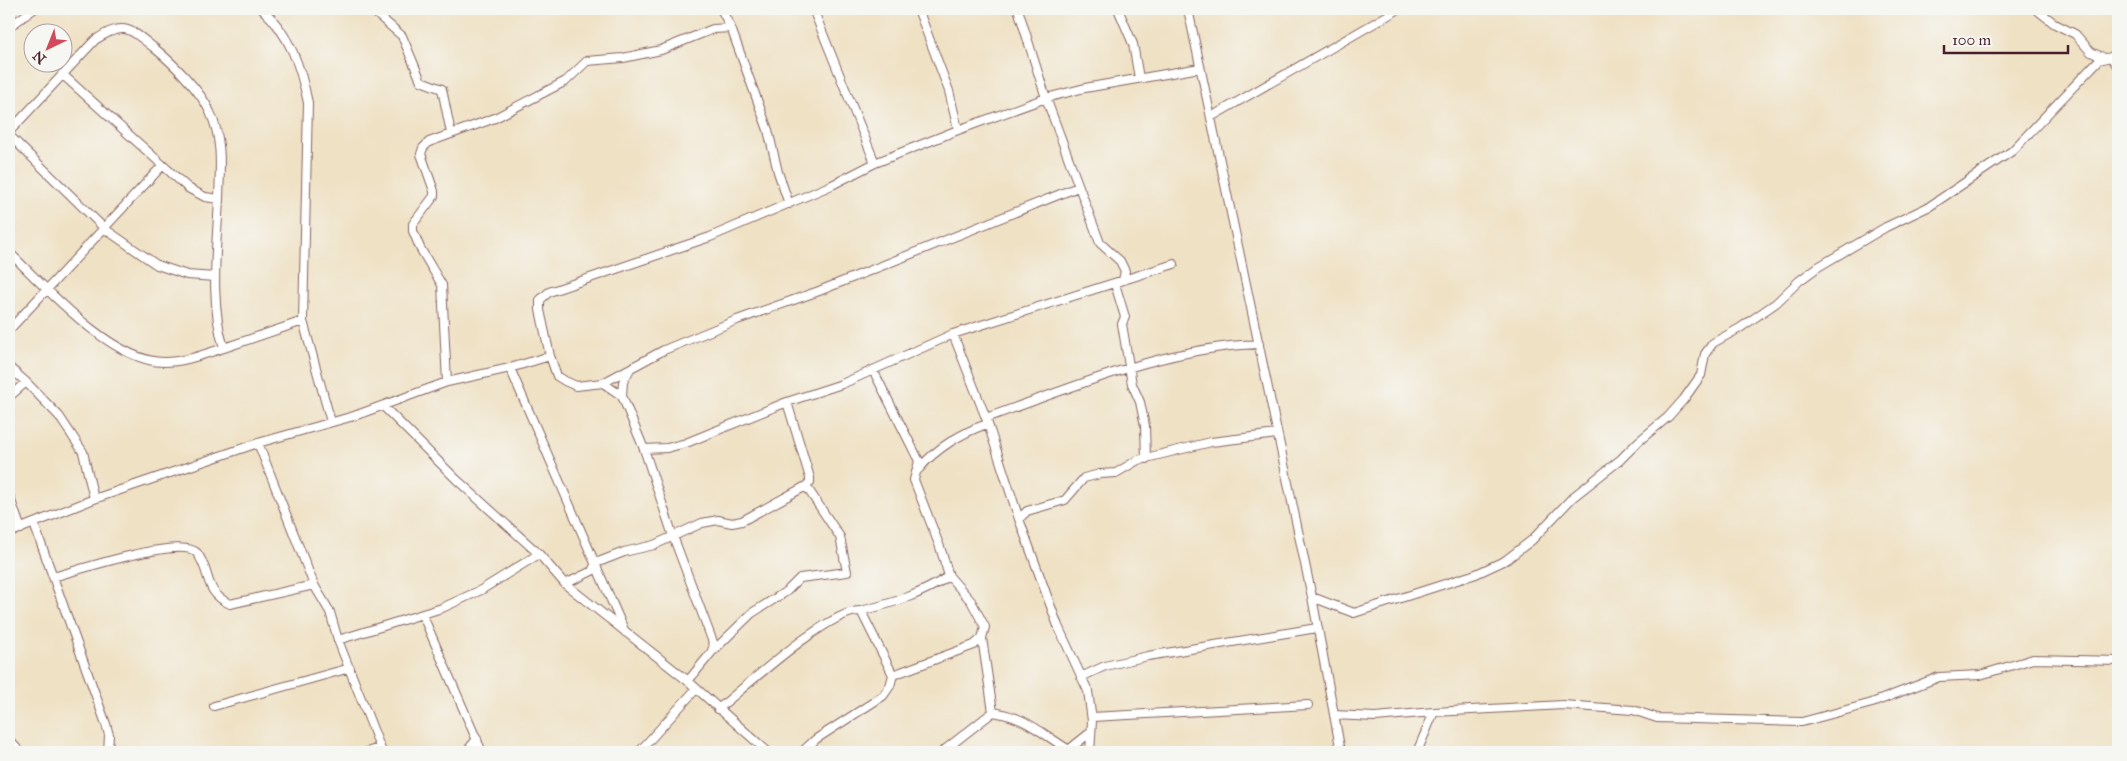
<svg xmlns="http://www.w3.org/2000/svg" width="2127" height="761" font-family="'IM FELL Great Primer',serif">
<rect width="100%" height="100%" fill="#f6f6f2"/>
<filter id="ink" filterUnits="userSpaceOnUse"><feTurbulence type="fractalNoise" baseFrequency=".02" numOctaves="2"/><feDisplacementMap in="SourceGraphic" scale="10" xChannelSelector="R" yChannelSelector="G"/><feConvolveMatrix kernelMatrix="1 2 1 2 8 2 1 2 1" color-interpolation-filters="sRGB"/></filter>
<filter id="wash" filterUnits="userSpaceOnUse"><feTurbulence type="fractalNoise" baseFrequency=".0096" numOctaves="4" result="noise"/><feDisplacementMap in="SourceGraphic" scale="20" xChannelSelector="R" yChannelSelector="G"/><feGaussianBlur stdDeviation="1.12" result="paint"/><feColorMatrix in="noise" values="0 0 0 0 0 0 0 0 0 0 0 0 0 0 0 0 0 1.4 0 .05"/><feComposite in="paint" operator="in"/></filter>
<g filter="url(#wash)">
<rect width="100%" height="100%" fill="#efe1c4"/>
</g>
<g filter="url(#ink)">
<g fill="none" stroke-linecap="round" stroke-linejoin="round">
<defs>
<path id="minor" d="M262 9C290 34 301 68 308 103L303 321
M371 9 402 36 421 81 442 89 451 133
M721 9 731 28 768 130 778 172 789 204
M813 9 875 163
M918 9 949 91 958 130
M1018 9 1046 98 1100 243 1120 261 1125 271 1123 280
M1118 9 1133 44 1139 78
M1188 9 1312 597 1341 752
M2036 9 2055 24 2075 34 2091 52 2105 58
M9 27 34 9
M2111 57 2118 67
M62 74 188 188 205 197 219 199
M1211 117 1399 9
M9 132 95 40C123 22 128 27 153 47 172 62 201 91 210 112 223 140 220 168 219 198 217 247 209 300 224 348L303 321 331 422
M9 135 105 229 157 265 187 275 215 277
M9 252C45 287 112 362 164 362 185 362 204 354 224 348
M1115 284 1125 317 1122 324 1132 384 1140 402 1145 426 1146 459
M9 330 162 166
M953 334 986 418 1019 519
M550 356 557 376 565 381 576 386 603 383 664 350 737 320 819 291 1078 187
M9 367 26 382
M510 368 625 632
M630 369 623 382 622 396 644 449 673 536 714 645 711 653 688 681
M873 370 919 461 914 480 940 547 949 576 971 601 985 627 982 638 974 645 893 675
M447 382 442 285 420 248 413 231V224L434 196V191L421 154 423 148 429 142 495 118 566 81 587 61 623 58 661 50 713 29 731 28
M603 383 622 396
M9 397 26 382 59 416 83 452 94 499
M384 407 456 479 539 554 565 584 688 681 768 752
M986 418C1074 387 1165 347 1259 344
M258 443 314 585 330 612 338 640 382 752
M644 449 667 448 686 443 787 402 842 384 953 334 1174 264
M919 469C935 449 963 432 987 424
M9 495 21 529
M34 524 106 724 109 735 108 752
M9 533 94 499 258 443 354 416 447 382 510 368 550 356 540 310V300L549 292 710 237 832 185 875 163 958 130 1046 98 1085 88 1200 68
M53 577C76 571 182 535 197 553 212 573 203 592 230 604L314 585
M565 584 592 571 596 563 624 552 654 545 702 523 718 520 732 523 742 521 806 486 810 482V478L787 402
M1312 597 1354 613 1476 574 1506 560 1532 540 1573 497 1620 460 1639 441 1668 417 1684 399 1701 375 1705 354 1713 343 1740 328 1776 303 1799 281 1818 267 1886 227 1930 206 2012 151 2099 60 2111 57 2118 52
M861 611C893 603 921 595 949 576
M423 616 482 752
M338 640 442 608 481 590 539 554
M713 651 752 613 787 591 800 578 847 572 840 537 806 486
M1081 677 1105 666 1148 656 1317 628
M214 706 350 668
M718 709C744 688 831 608 861 611L893 675 890 686 883 696 816 739 802 752
M993 712C1026 717 1041 733 1069 750
M1334 715 1375 717 1434 712
M1092 717 1308 705
M9 740 20 752
M367 752 379 748
M466 752 477 739
M639 752 696 689
M942 752 993 712 982 638
M1066 752 1091 732
M1090 752 1092 721 1088 691 1058 626 1019 519 1027 511 1065 500 1084 478 1100 474 1116 473 1138 460 1211 442 1277 434
M1417 752 1434 712 1563 705 1633 710 1657 718 1802 722 1872 703 1939 677 1980 675 2033 659 2118 661"/>
</defs>
<!-- minor casing -->
<use href="#minor" stroke="#846361" stroke-width="10"/>
<!-- minor -->
<use href="#minor" stroke="#fff" stroke-width="8"/>
</g>
</g>
<!-- margin -->
<rect width="2127" height="761" fill="none" stroke="#f6f6f2" stroke-width="30"/>
<!-- north arrow -->
<g transform="translate(48 48) rotate(223)"><circle r="24" fill="#f6f6f2" stroke="#b1a0a2"/>
<path d="M0-4L9 19L0 12L-9 19Z" fill="#d1495b"/>
<text y="-8" font-size="14" font-weight="bold" text-anchor="middle" fill="#4a1f2b">N</text>
</g>
<!-- scale -->
<path d="M1944 45v8h124v-8" fill="none" stroke="#4a1f2b" stroke-width="2.5"/>
<text x="1952" y="45" font-size="15" fill="#4a1f2b" stroke="#f6f6f2" stroke-width="4" paint-order="stroke">100 m</text>
</svg>
